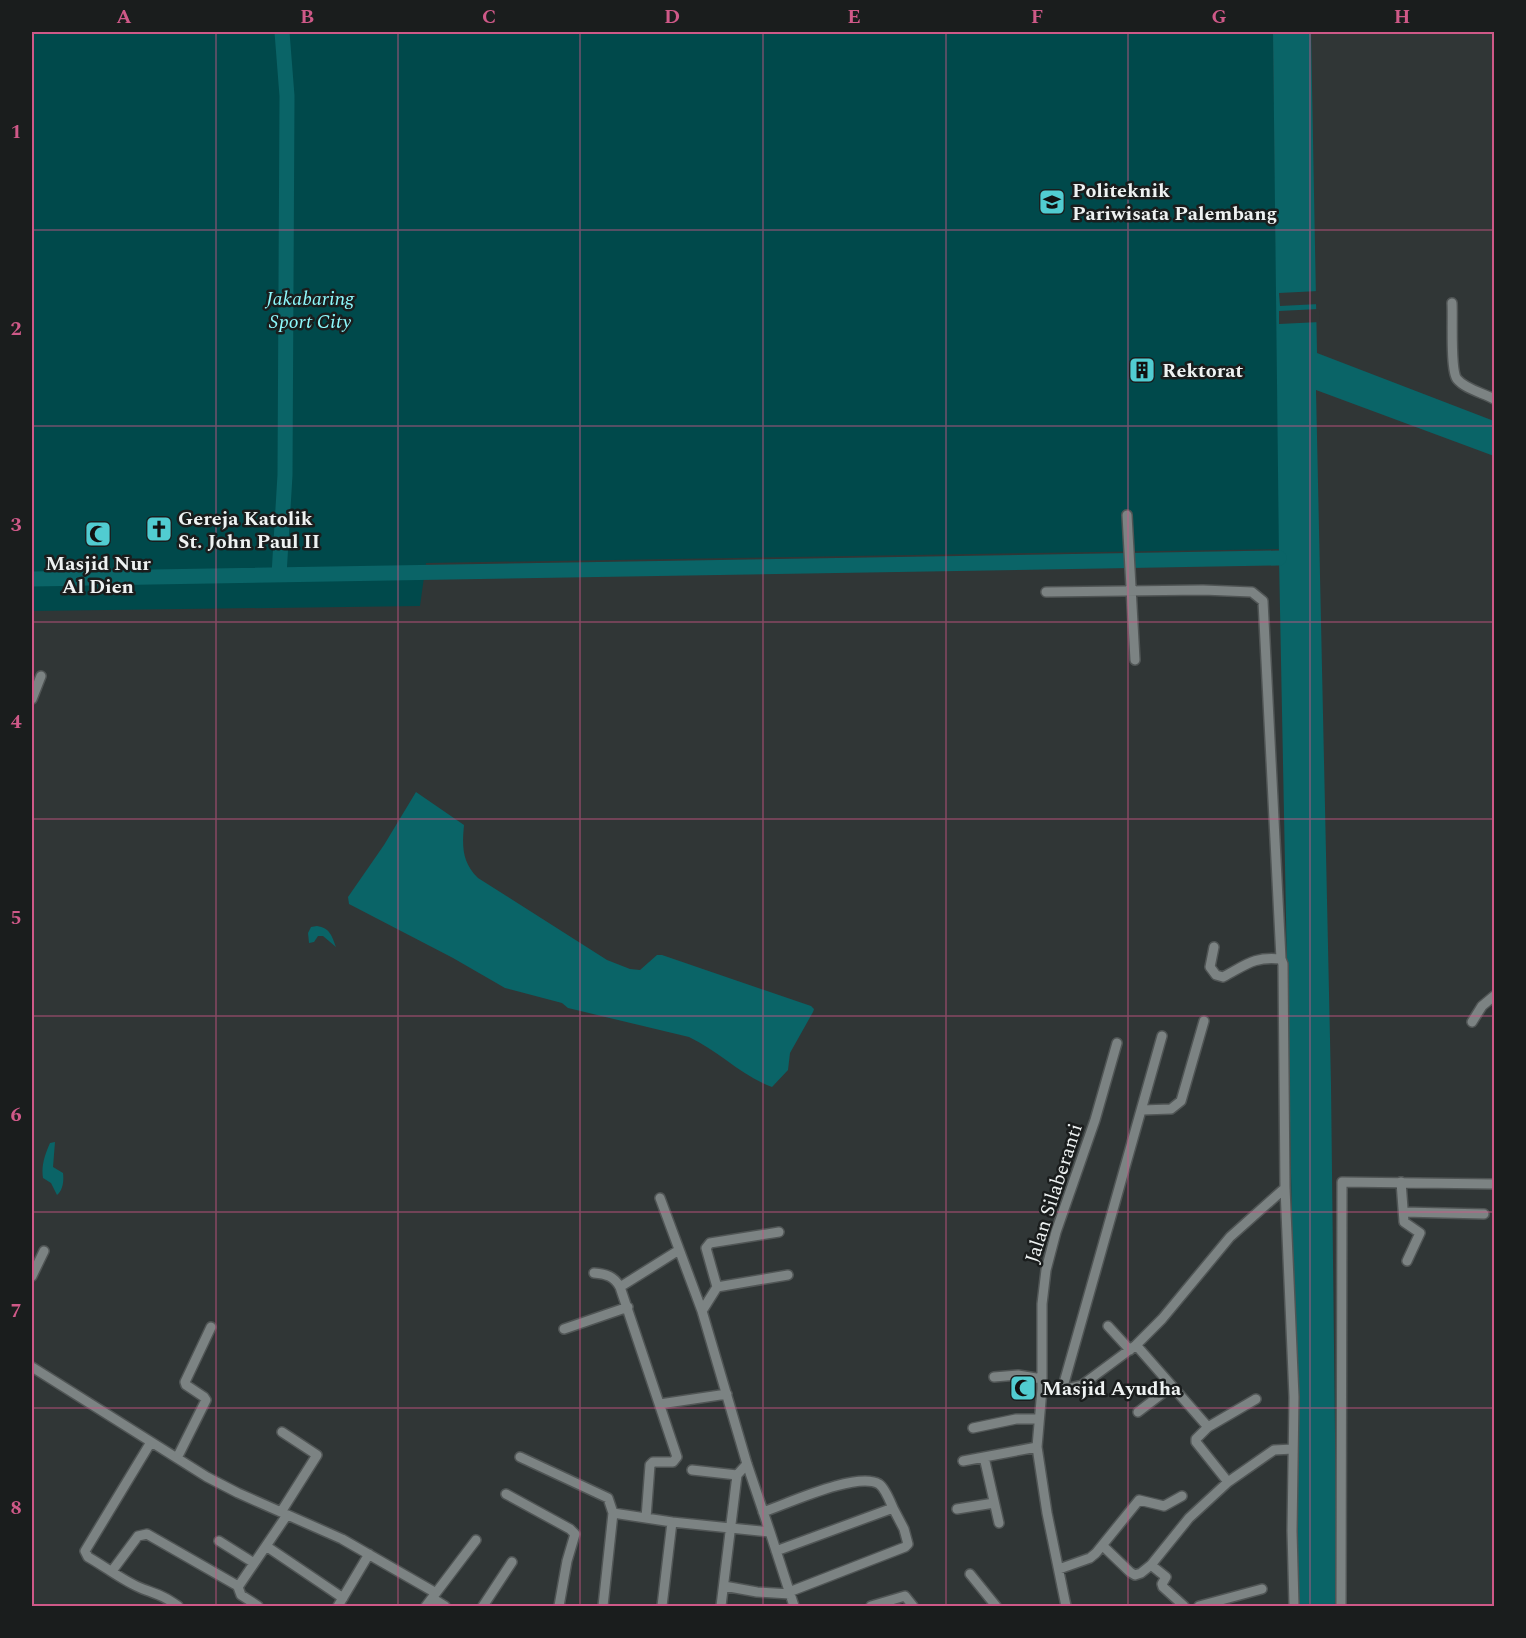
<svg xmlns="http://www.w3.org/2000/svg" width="1526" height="1638" font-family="Spectral,serif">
<rect width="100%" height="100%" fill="#303636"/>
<!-- green -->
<path fill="#00494b" d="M32 32H1273L1280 549 426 563 420 606 32 611Z"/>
<!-- water -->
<path fill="#0a6467" d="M1273 32H1311L1317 353 1494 421V456L1316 390 1331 1085 1337 1606H1297L1296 1429 1279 558Z
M416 792 464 825C462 847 462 862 478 878L607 960 630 969 640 970 657 955H662L811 1006 814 1009 813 1012 790 1053 788 1070 772 1087C740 1075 719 1051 689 1037L568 1008 562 1003 505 988 453 958 349 904 348 897 384 845Z
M317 926C330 928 332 936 336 947L323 936H318L314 942 309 943 308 933 311 927Z
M55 1142 53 1167 63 1173C64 1181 63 1190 57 1195L51 1183 43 1178C41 1166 45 1154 50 1143Z"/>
<!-- pier -->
<path fill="#303636" d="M1319 291V304L1280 306 1279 293Z
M1319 309 1320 322 1279 324V311Z"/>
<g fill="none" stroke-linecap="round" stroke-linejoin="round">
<!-- river -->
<path stroke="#0a6467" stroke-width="15" d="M279 575 285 475 287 96 282 32
M32 579 1279 558"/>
<defs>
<path id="minor" d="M1452 303C1453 317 1450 370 1457 379 1465 389 1483 393 1494 399
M1127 515 1135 660
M32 699 41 676
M1214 947 1210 967 1216 975 1223 977C1246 965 1254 956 1281 959
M1472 1022 1482 1006 1494 996
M1142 1110 1171 1109 1181 1101 1204 1021
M1401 1182 1404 1222 1420 1233 1407 1261
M1285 1188 1294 1397 1292 1531 1294 1606
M660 1198 702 1311
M1404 1212 1484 1214
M594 1273C606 1274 614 1276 620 1287L677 1457 673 1462H653L650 1465 646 1518
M32 1276 44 1251
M620 1287 679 1250
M717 1287 788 1275
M1108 1326 1130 1350
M564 1329 628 1307
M1136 1345 1208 1427 1196 1439V1442L1228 1482 1274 1450 1293 1449
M32 1367 207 1477 238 1493 342 1539 436 1593
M994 1377 1018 1375 1042 1379
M1042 1389 1062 1390 1082 1385 1136 1345 1162 1319 1230 1237 1285 1188 1283 964 1281 959 1263 601 1252 592 1203 590 1046 592
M1062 1390 1162 1036
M660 1404 727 1394
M1138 1412 1172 1386
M1208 1427 1256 1399
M973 1428 1016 1419H1039
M151 1442 85 1551 88 1557C106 1567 124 1582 143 1589 159 1595 164 1596 178 1606
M520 1457 608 1498 613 1513
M984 1457 999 1523
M177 1458 206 1400 204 1397 186 1385 185 1382 211 1327
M963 1461 1037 1447
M692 1470 737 1475
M506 1494 570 1529 575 1534 567 1561 559 1606
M957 1509 994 1503
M281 1512 317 1455 282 1432
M763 1512C787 1504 857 1471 879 1484 885 1488 890 1501 893 1508L776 1551
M770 1532 747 1464 702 1311 717 1287 706 1248 710 1243 779 1232
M219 1541 254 1563
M266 1546 343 1598
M1103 1546 1130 1572 1135 1575 1141 1573 1151 1565 1189 1518 1228 1482
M1151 1565 1166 1577 1162 1584 1163 1587 1184 1606
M1059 1569 1090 1558 1096 1553 1139 1500 1164 1506 1182 1496
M112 1571 138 1536 147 1534 238 1586
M970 1574 996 1606
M724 1586 757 1592 790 1594
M789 1592 905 1547 908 1544 904 1529 893 1508
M432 1598 445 1606
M258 1606 241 1595 238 1587 287 1515
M338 1606 369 1554
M426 1606 476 1540
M483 1606 512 1562
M603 1606 613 1513 672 1522
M662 1606 672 1522 770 1532 794 1606
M721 1606 737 1475 747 1464
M871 1606 905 1596 913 1606
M1066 1606 1047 1513 1037 1447 1042 1389V1304L1046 1270 1056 1232 1095 1120 1117 1043
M1199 1606 1262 1589
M1341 1606 1342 1182 1494 1184"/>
</defs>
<!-- minor casing -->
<use href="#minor" stroke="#505555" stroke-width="12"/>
<!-- minor -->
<use href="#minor" stroke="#7c8383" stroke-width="9"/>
</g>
<!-- grid -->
<path fill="none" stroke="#cf5988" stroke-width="1.5" stroke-opacity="0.55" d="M216 32V1606M398 32V1606M580 32V1606M763 32V1606M946 32V1606M1128 32V1606M1310 32V1606M32 230H1494M32 426H1494M32 622H1494M32 819H1494M32 1016H1494M32 1212H1494M32 1408H1494"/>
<!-- icons -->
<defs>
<symbol id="university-square" viewBox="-11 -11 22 22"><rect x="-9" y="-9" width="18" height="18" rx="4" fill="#51ccd1" stroke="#1a1d1d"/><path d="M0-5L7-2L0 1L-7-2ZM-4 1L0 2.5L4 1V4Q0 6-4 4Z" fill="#111"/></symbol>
<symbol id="building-square" viewBox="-11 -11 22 22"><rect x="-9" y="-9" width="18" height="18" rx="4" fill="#51ccd1" stroke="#1a1d1d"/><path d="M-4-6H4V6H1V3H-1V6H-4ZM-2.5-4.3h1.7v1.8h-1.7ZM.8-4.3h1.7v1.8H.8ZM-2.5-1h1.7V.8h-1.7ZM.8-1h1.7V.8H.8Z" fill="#111"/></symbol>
<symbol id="church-square" viewBox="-11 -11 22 22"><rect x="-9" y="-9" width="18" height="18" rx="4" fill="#51ccd1" stroke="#1a1d1d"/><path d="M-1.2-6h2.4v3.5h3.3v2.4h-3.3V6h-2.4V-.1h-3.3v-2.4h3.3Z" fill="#111"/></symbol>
<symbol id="mosque-square" viewBox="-11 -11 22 22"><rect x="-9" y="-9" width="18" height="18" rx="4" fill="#51ccd1" stroke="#1a1d1d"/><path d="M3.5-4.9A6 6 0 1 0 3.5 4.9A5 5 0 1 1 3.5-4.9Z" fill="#111"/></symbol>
</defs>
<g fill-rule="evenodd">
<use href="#university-square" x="1037" y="187" width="30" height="30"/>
<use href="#building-square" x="1127" y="355" width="30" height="30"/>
<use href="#church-square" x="144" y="514" width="30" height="30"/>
<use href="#mosque-square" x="83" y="519" width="30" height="30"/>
<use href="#mosque-square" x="1008" y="1373" width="30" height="30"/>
</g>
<g text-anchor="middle" stroke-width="5" stroke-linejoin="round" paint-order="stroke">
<!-- poi labels -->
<g font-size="20" font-weight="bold" fill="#eef2f2" stroke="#1a1d1d" text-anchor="start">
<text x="1072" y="197">Politeknik<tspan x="1072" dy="23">Pariwisata Palembang</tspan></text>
<text x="1162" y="377">Rektorat</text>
<text x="178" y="525">Gereja Katolik<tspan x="178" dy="23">St. John Paul II</tspan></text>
<text x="98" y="570" text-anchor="middle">Masjid Nur<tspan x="98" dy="23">Al Dien</tspan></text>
<text x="1042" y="1395">Masjid Ayudha</text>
</g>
<!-- park labels -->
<g font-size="20" font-style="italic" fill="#8ef9fd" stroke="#1a1d1d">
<text x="310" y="305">Jakabaring<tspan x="310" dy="23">Sport City</tspan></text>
</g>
<!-- street labels -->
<g font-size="20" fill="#eef2f2" stroke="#1a1d1d">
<text transform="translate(1053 1193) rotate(-72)" y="7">Jalan Silaberanti</text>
</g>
</g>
<!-- border -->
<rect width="1526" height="1638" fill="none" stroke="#1a1d1d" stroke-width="66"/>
<rect x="33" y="33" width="1460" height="1572" fill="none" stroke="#cf5988" stroke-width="2"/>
<g font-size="20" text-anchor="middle" font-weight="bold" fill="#cf5988">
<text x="124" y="23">A</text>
<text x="307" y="23">B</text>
<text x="489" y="23">C</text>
<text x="672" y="23">D</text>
<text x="854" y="23">E</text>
<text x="1037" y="23">F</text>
<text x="1219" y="23">G</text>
<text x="1402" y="23">H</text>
<text x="16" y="138">1</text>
<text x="16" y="335">2</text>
<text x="16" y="531">3</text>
<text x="16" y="728">4</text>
<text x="16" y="924">5</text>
<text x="16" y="1121">6</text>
<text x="16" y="1317">7</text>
<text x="16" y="1514">8</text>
</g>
</svg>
